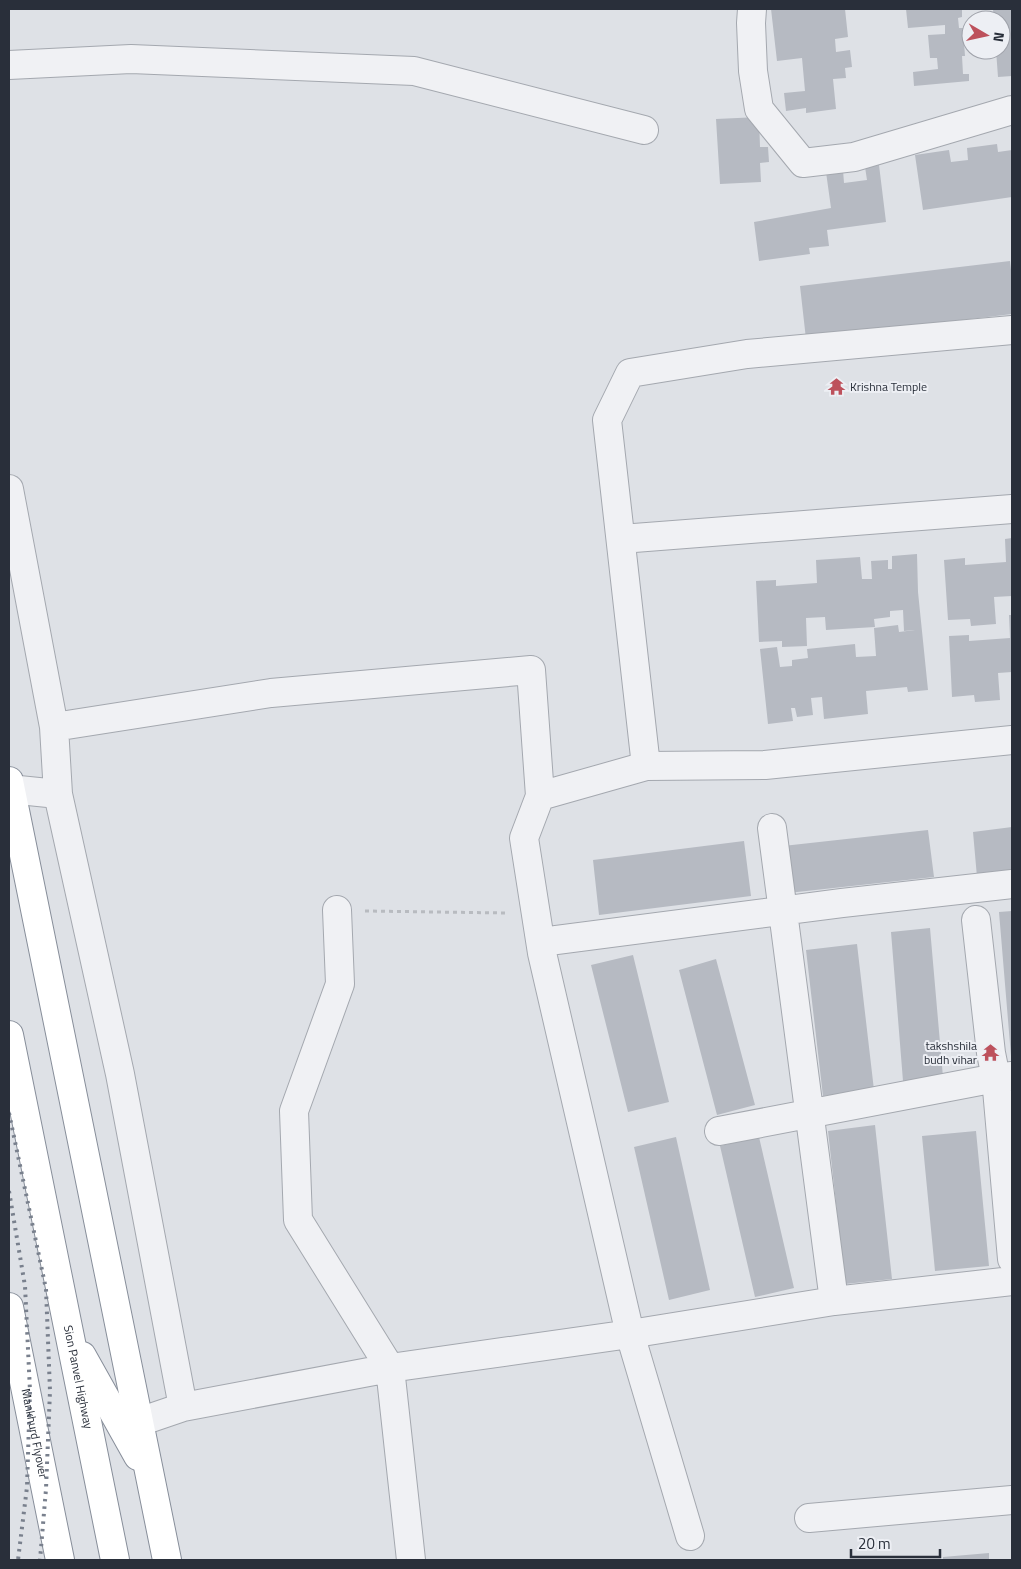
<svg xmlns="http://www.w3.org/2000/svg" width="1021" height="1569" font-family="'Titillium Web',sans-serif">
<rect width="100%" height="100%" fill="#dee1e6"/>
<!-- building -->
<path fill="#b6bac2" d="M771 9H845L848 37 835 39 836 52 850 50 852 67 845 68 846 78 833 79 836 109 806 113V108L786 111 784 93 805 91 802 58 777 61Z
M906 9H962V17L958 18 959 28H963L965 56H962L963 74H969V81L914 86 913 72 938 69 937 58H930L928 35 945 34V25L908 28Z
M993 9H1012V76L998 77 996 50H1001V20H994Z
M759 117 760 147H768L769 162 760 163 761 182 720 184 716 119Z
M997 144 998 152 1012 150V197L923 210 915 155 949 150 951 162 968 160 967 148Z
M879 165 886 222 827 230 829 246 809 248 810 254 759 261 754 222 831 208 826 172 843 170 844 183 867 180 865 167Z
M1010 261 1012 278V314L806 339 800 286Z
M1012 538V596L994 597 996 624 971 626 970 619 948 620 944 560 965 558V565L1006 562 1005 539Z
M917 554 918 592 928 690 908 692 907 687 866 691 868 714 824 719 822 697 811 698 813 715 797 717 795 708H791L793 721 768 724 760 649 777 647 780 667 792 666V660L808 658 807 649 855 644 856 657 876 656 874 628 898 625 899 632 915 630 904 631 903 610 890 611V617L874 619 875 627 826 630 825 617 806 618 807 646 782 647V641L759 642 756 581 776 580V586L817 583 816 560 860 557 862 579H872L871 561 888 560V569H892V556Z
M1009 615H1012V672L998 673 1000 700 975 702 974 695 952 697 949 636 969 635V641L1010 638Z
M1012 827V873L977 877 973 832Z
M928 830 934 877 788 893 783 846Z
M744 841 751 896 599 915 593 860Z
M1012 911V1056H1011L999 912Z
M930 928 943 1077 903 1081 891 932Z
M857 944 874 1090 823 1096 806 950Z
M633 955 669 1102 628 1112 591 965Z
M716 959 755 1105 717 1115 679 970Z
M875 1125 892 1279 845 1284 828 1131Z
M976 1131 989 1266 935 1271 922 1136Z
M676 1137 710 1290 669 1300 634 1147Z
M759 1137 794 1288 755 1297 720 1146Z
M989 1553V1560H943V1557Z"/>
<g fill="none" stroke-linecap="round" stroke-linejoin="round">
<defs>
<path id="minor" d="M752 9 751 23 753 71 759 109 803 163 854 157 1012 110
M9 65 131 59 414 71 644 130
M9 489 54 727 58 794 120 1074 183 1407 139 1422
M621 539 1012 509
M54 727 271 693 531 670 540 796
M646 766 607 420 630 373 747 354 1012 330
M9 789 58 794
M772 828 834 1301
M337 910 340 984 294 1111 298 1220 390 1368 411 1560
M976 920 991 1053 996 1078 1012 1259
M541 942 842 903 1012 884
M719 1131 996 1078 1012 1076
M183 1407 390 1368 630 1334 834 1301 1012 1281
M809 1518 1012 1500
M690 1536 630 1334 542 953 524 838 540 796 646 766 765 765 1012 740"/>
<g id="highway">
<path d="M9 781 167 1560"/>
<path id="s1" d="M9 1035 115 1560"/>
<path id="s2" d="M9 1307 60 1560"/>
<path d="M82 1356 138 1456"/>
</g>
</defs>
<!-- minor casing -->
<use href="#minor" stroke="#a4a8af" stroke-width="30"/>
<!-- highway casing -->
<use href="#highway" stroke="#878e9a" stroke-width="30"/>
<!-- path -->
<path stroke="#b8bbc0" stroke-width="3" stroke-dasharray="4 4" stroke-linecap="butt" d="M365 911 507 913"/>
<!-- minor -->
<use href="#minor" stroke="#f0f1f4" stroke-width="28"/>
<!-- highway -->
<use href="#highway" stroke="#fff" stroke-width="28"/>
<!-- rail -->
<path stroke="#79808d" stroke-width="4" stroke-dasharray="2.5 5" stroke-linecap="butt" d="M9 1113 46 1289 50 1391 46 1489 40 1560
M9 1191 25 1286 30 1391 27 1487 18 1560"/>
</g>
<!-- icons -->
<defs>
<symbol id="temple-bare" viewBox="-9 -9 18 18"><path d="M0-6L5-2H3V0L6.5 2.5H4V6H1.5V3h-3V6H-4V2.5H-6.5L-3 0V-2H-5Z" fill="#bd515c" stroke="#edeff4" stroke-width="2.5" paint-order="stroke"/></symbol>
</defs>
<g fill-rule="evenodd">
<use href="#temple-bare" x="824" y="374" width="25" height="25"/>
<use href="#temple-bare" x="978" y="1040" width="25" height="25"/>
</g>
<g text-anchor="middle" stroke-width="4" stroke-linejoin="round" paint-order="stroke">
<!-- poi labels -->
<g font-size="12" fill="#292f3a" stroke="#edeff4" text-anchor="start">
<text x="850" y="391">Krishna Temple</text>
<text x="977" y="1050" text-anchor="end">takshshila<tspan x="977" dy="14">budh vihar</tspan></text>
</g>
<!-- street labels -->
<g font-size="12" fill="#292f3a" stroke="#edeff4">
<text dy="4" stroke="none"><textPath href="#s1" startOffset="349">Sion Panvel Highway</textPath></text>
<text dy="4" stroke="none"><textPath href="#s2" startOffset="129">Mankhurd Flyover</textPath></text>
</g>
</g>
<!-- border -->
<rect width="1021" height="1569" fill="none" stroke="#292f3a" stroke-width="20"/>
<!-- north arrow -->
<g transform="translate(986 35) rotate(99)"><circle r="24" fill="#edeff4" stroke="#9fa2aa"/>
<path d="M0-4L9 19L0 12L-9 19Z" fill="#bd515c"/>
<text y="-8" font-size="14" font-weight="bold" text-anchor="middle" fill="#292f3a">N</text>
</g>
<!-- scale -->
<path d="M851 1549v8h89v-8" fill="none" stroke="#292f3a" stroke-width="2.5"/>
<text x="858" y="1549" font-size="15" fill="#292f3a" stroke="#edeff4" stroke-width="4" paint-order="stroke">20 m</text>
</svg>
